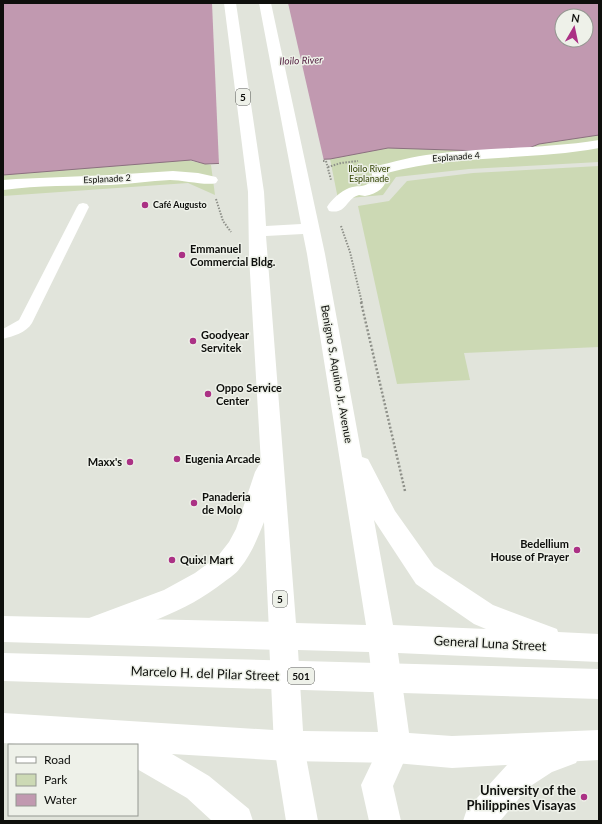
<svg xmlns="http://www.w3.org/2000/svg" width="602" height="824" font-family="Lato,sans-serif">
<rect width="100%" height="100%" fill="#e1e4db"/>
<!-- green -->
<path fill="#ccd9b4" d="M599 129V162L469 169 396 177 383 195 338 199 330 159 335 158V149Z
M175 151 191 161 211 165 215 195 188 183 3 196V160Z
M599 166V347L464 353 470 380 397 384 358 206 389 201 407 181 473 173Z"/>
<!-- water -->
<path fill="#c199b0" stroke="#8b707f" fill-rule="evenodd" d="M3 3H599V135L539 144 524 150 481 151 388 148 330 159 205 164 191 160 3 175ZM562 16H586V40H562Z"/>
<!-- pier -->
<path fill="#e1e4db" d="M212 3H288L324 161 219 165Z"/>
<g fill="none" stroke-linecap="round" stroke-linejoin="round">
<!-- path-far1 -->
<path stroke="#8e9089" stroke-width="2" stroke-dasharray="1.5 1.5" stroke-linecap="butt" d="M323 161H326L331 180
M328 167 341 163 358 161
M216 199 223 221 231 232
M341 226 350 252 362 303"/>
<!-- path -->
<path stroke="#8e9089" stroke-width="2.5" stroke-dasharray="2 2" stroke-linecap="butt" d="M361 302 405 491"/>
<!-- service -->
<path fill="#fff" fill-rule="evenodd" d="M83 203 87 204 89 207 32 323C26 333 13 336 3 339V329L19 320 77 207 79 204Z"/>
<!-- pedestrian -->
<path fill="#fff" fill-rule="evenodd" d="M599 140V148C529 161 456 154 387 173 388 186 378 194 365 196 363 196 361 195 359 195 346 198 347 215 329 211L327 207C331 200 341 191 349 188 355 185 365 188 370 182 374 177 370 171 373 167 393 162 413 156 434 154 489 147 544 149 599 140Z
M173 171 198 173 216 177 218 180 216 183C206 186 183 180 170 180 150 181 130 184 110 185 74 186 39 185 3 190V180L16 179 110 175Z"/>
<!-- secondary -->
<path fill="#fff" fill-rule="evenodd" d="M289 731 300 735 304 746 318 821H286L274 746 278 735Z
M395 733 406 737 410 748 393 786 401 821H369L361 785 384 737Z"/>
<!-- primary -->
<path fill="#fff" fill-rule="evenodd" d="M3 616 281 622 291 626 295 636 291 646 281 650 3 642Z
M3 653 599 669V699L3 681Z
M3 713 289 731 300 735 304 746 300 757 289 761 172 754 209 776 249 809 253 821H212L187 798 137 769V745H31L3 743Z
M565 736 576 741 581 752 576 763 552 772 529 787 500 821H463L467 809 507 765 532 749Z"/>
<!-- trunk -->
<path fill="#fff" fill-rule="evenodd" d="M224 3H236L264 192 266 226 301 224 259 3H271L325 254 362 457 368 459 395 511 434 566 493 605 557 629 558 632 599 634V662L398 653 409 733 452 736 599 730V760L452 768 395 763 289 761 278 757 274 746 269 640 267 636 269 632 264 522C258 537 251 555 240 568 236 574 229 578 224 582 185 613 137 627 91 644L81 641 77 631 81 621 164 590 195 573 218 556 229 542 236 529 255 472 259 465 261 464 249 256 248 192ZM303 234 307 254 366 625 296 623 266 236ZM374 520 416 584 474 624 486 629 393 625ZM298 650 369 652 378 732 303 731Z"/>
</g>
<!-- markers -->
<g fill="#ab3185" stroke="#eef1e9" stroke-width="1.5">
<circle cx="145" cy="205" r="4"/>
<circle cx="182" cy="255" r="4"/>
<circle cx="193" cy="341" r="4"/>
<circle cx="208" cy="394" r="4"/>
<circle cx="177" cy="459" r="4"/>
<circle cx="130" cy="462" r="4"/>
<circle cx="194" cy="503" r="4"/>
<circle cx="577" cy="550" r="4"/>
<circle cx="172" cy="560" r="4"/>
<circle cx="584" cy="797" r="4"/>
</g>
<g text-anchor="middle" stroke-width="3" stroke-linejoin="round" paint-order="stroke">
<!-- far-street labels -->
<g font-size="9" fill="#0e0f0c" stroke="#eef1e9">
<text transform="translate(456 157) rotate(-4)" y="3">Esplanade 4</text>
<text transform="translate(107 179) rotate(-3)" y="3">Esplanade 2</text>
</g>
<!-- far-park labels -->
<g font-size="9" fill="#314200" stroke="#eef1e9">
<text x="369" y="172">Iloilo River<tspan x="369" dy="10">Esplanade</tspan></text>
</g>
<!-- far-poi labels -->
<g font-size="9" font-weight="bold" fill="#0e0f0c" stroke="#eef1e9" text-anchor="start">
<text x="153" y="208">Café Augusto</text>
</g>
<!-- far-water labels -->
<g font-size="10" font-style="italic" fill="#562444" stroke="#eef1e9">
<text transform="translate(301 60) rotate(-2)" y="4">Iloilo River</text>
</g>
<!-- shield labels -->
<g fill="#eef1e9" stroke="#51534e" stroke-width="1">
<rect x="236" y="89" width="14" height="16" rx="3"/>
<rect x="273" y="591" width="14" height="16" rx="3"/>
<rect x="288" y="668" width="26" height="16" rx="3"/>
</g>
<g font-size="10" font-weight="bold" fill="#0e0f0c">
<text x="243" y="101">5</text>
<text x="280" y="603">5</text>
<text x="301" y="680">501</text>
</g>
<!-- poi labels -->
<g font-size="11" font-weight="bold" fill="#0e0f0c" stroke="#eef1e9" text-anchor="start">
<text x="190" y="253">Emmanuel<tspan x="190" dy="13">Commercial Bldg.</tspan></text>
<text x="201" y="339">Goodyear<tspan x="201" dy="13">Servitek</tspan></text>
<text x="216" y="392">Oppo Service<tspan x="216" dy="13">Center</tspan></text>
<text x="185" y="463">Eugenia Arcade</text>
<text x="122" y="466" text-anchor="end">Maxx's</text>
<text x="202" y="501">Panaderia<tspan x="202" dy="13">de Molo</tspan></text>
<text x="569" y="548" text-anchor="end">Bedellium<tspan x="569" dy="13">House of Prayer</tspan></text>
<text x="180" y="564">Quix! Mart</text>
</g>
<!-- street labels -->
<g font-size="11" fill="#0e0f0c" stroke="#eef1e9">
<text transform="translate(337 374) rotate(80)" y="4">Benigno S. Aquino Jr. Avenue</text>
</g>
<!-- near-street labels -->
<g font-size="13" fill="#0e0f0c" stroke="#eef1e9">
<text transform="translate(490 643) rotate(3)" y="5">General Luna Street</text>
<text transform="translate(205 673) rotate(2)" y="5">Marcelo H. del Pilar Street</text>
</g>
<!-- near-poi labels -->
<g font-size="13" font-weight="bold" fill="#0e0f0c" stroke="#eef1e9" text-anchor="end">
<text x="576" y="795">University of the<tspan x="576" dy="15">Philippines Visayas</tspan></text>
</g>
</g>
<!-- border -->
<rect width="602" height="824" fill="none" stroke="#0e0f0c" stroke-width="8"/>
<!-- legend -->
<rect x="8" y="744" width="130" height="72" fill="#eef1e9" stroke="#949791"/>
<rect x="16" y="757" width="20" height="6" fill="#ffffff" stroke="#949791"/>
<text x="44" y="764" font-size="12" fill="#0e0f0c">Road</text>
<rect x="16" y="774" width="20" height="12" fill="#ccd9b4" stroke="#949791"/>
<text x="44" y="784" font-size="12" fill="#0e0f0c">Park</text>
<rect x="16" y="794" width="20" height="12" fill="#c199b0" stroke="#949791"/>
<text x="44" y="804" font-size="12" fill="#0e0f0c">Water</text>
<!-- north arrow -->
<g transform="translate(574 28) rotate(9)"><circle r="19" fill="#eef1e9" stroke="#949791"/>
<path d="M0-3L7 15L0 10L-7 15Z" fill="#ab3185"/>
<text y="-6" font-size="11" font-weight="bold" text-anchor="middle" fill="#0e0f0c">N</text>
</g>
</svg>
